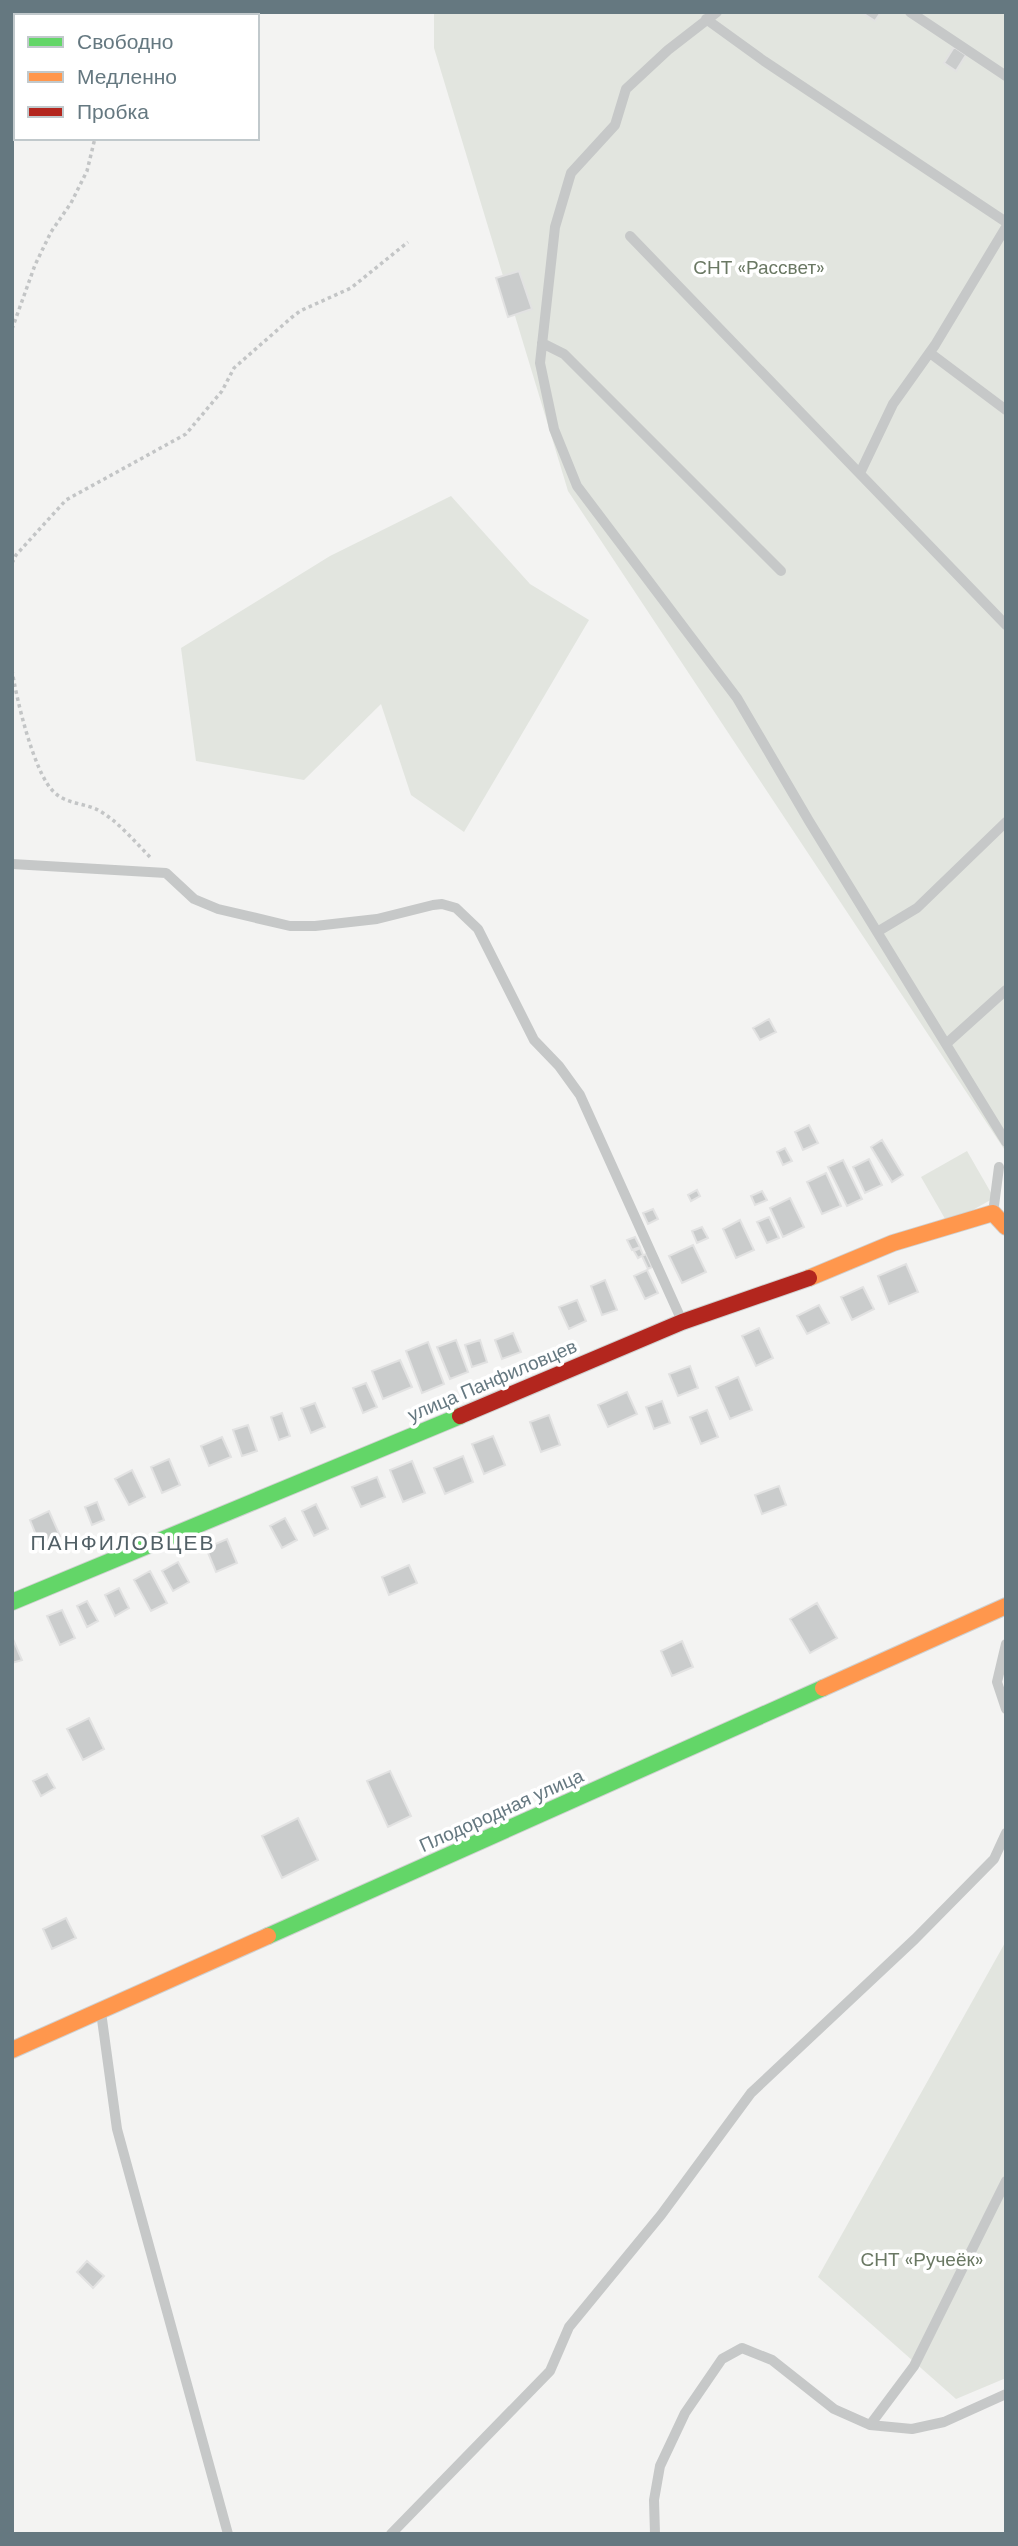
<svg xmlns="http://www.w3.org/2000/svg" width="1018" height="2546" font-family="'DM Sans',sans-serif">
<rect width="100%" height="100%" fill="#f3f3f2"/>
<!-- green -->
<path fill="#e2e5df" d="M434 12H1006V1152L568 491 434 48Z
M451 496 530 584 589 620 464 832 411 795 381 704 304 780 196 761 181 648 330 556Z
M967 1151 994 1198 948 1224 921 1177Z
M1006 1941V2378L956 2399 818 2277Z"/>
<!-- building -->
<path fill="#cacccc" stroke="#e2e2e2" stroke-width="2" d="M861 12H881L875 21Z
M954 47 966 55 956 71 944 63Z
M519 271 532 309 508 317 496 278Z
M769 1019 776 1032 760 1040 753 1028Z
M809 1125 818 1143 803 1150 795 1132Z
M882 1140 903 1175 892 1182 871 1147Z
M785 1148 792 1161 783 1165 777 1152Z
M869 1159 882 1185 865 1193 853 1167Z
M843 1160 862 1199 847 1206 828 1167Z
M826 1173 841 1206 822 1214 807 1182Z
M697 1190 700 1196 691 1201 688 1195Z
M762 1191 767 1200 755 1205 751 1196Z
M790 1198 804 1227 783 1237 770 1208Z
M653 1209 658 1219 648 1224 643 1213Z
M769 1217 779 1238 767 1243 757 1222Z
M740 1220 754 1250 736 1258 723 1229Z
M702 1227 708 1238 697 1243 692 1231Z
M635 1237 640 1247 632 1250 627 1240Z
M693 1245 706 1272 682 1283 669 1256Z
M640 1248 643 1255 638 1258 634 1251Z
M646 1254 652 1267 648 1269 642 1256Z
M906 1264 918 1292 889 1304 878 1276Z
M647 1270 658 1293 645 1299 634 1276Z
M605 1280 617 1310 602 1315 591 1286Z
M863 1287 874 1309 852 1320 841 1297Z
M577 1300 586 1321 569 1329 559 1307Z
M819 1305 829 1323 807 1334 797 1316Z
M759 1328 773 1358 756 1366 742 1336Z
M513 1333 521 1352 502 1359 495 1340Z
M456 1340 468 1372 450 1379 437 1347Z
M480 1340 487 1362 472 1367 465 1345Z
M428 1342 444 1384 422 1393 406 1351Z
M400 1360 412 1387 383 1399 372 1371Z
M690 1366 698 1388 678 1396 669 1374Z
M738 1377 752 1410 730 1419 716 1387Z
M366 1383 377 1407 363 1413 353 1388Z
M627 1392 637 1414 608 1427 598 1405Z
M662 1401 670 1423 654 1429 646 1407Z
M315 1403 325 1427 311 1433 301 1408Z
M707 1410 718 1437 701 1444 690 1417Z
M282 1413 290 1436 279 1440 271 1417Z
M549 1415 560 1445 541 1452 530 1422Z
M248 1425 257 1451 242 1456 233 1430Z
M493 1436 505 1465 484 1474 472 1444Z
M222 1437 231 1457 209 1466 201 1446Z
M463 1456 473 1482 445 1494 434 1468Z
M169 1459 180 1485 162 1493 151 1467Z
M412 1461 425 1493 403 1502 390 1470Z
M132 1470 145 1497 129 1505 115 1479Z
M377 1477 385 1497 361 1507 352 1487Z
M779 1486 786 1505 762 1514 755 1495Z
M97 1502 104 1520 92 1525 85 1507Z
M316 1504 328 1529 314 1536 302 1511Z
M49 1511 60 1536 40 1545 30 1520Z
M285 1518 297 1540 282 1548 270 1526Z
M227 1539 237 1563 216 1572 206 1548Z
M178 1562 189 1582 173 1591 162 1571Z
M409 1565 417 1583 389 1595 382 1577Z
M150 1571 167 1603 151 1611 134 1580Z
M119 1588 129 1608 115 1616 105 1595Z
M87 1601 98 1621 87 1627 77 1606Z
M817 1603 837 1638 810 1653 790 1619Z
M62 1610 75 1638 60 1645 47 1616Z
M12 1637 22 1660 12 1663Z
M682 1641 693 1667 672 1676 661 1651Z
M89 1718 104 1749 83 1760 67 1729Z
M390 1771 411 1816 388 1827 367 1781Z
M47 1774 55 1788 41 1796 33 1781Z
M298 1818 318 1860 282 1878 262 1836Z
M66 1918 76 1938 52 1949 43 1929Z
M87 2261 104 2276 93 2288 77 2272Z"/>
<g fill="none" stroke-linecap="round" stroke-linejoin="round">
<defs>
<path id="fast" d="M12 1602 460 1416
M268 1936 823 1688"/>
<path id="slow" d="M809 1278 893 1243 993 1213 1006 1227
M823 1688 1006 1606
M12 2050 268 1936"/>
<path id="jam" d="M460 1416 682 1322 809 1278"/>
</defs>
<!-- fast casing -->
<use href="#fast" stroke="#cfd0d0" stroke-width="18"/>
<!-- slow casing -->
<use href="#slow" stroke="#cfd0d0" stroke-width="18"/>
<!-- jam casing -->
<use href="#jam" stroke="#cfd0d0" stroke-width="18"/>
<!-- path -->
<path stroke="#c3c5c6" stroke-width="3.5" stroke-dasharray="3.5 3.5" stroke-linecap="butt" d="M104 16 105 12
M12 329 35 265 51 232 71 203 87 171 95 138
M12 563 16 555 66 500 186 434 222 391 234 368 291 318 300 311 351 288 408 242
M12 670C16 697 34 774 54 792 66 804 84 803 98 810 118 821 135 842 151 858"/>
<!-- lane -->
<path stroke="#c6c8c8" stroke-width="10" d="M717 12 668 50 626 89 615 125 571 173 555 227 540 363 554 429 577 486 737 698 809 821 1006 1142
M910 12 1006 76
M706 19 764 61 1006 222
M630 236 1006 625
M542 343 564 354 781 571
M930 353 1006 410
M860 473 893 404 935 345 1006 227
M12 864 166 873 194 899 218 909 290 926H315L377 919 433 905 442 904 456 908 478 929 534 1040 559 1066 580 1095 682 1321
M877 932 917 908 1006 822
M946 1044 1006 990
M993 1213 999 1167
M1006 1644 997 1682 1006 1709
M101 2012 117 2129 228 2534
M870 2425 912 2429 944 2422 1006 2394
M391 2534 550 2371 569 2327 661 2215 751 2093 915 1939 994 1859 1006 1833
M655 2534 654 2500 660 2466 685 2413 722 2359 742 2348 772 2360 834 2409 870 2425 914 2366 1006 2181"/>
<!-- fast -->
<use href="#fast" stroke="#63d668" stroke-width="16"/>
<!-- slow -->
<use href="#slow" stroke="#ff974d" stroke-width="16"/>
<!-- jam -->
<use href="#jam" stroke="#b3261e" stroke-width="16"/>
</g>
<g text-anchor="middle" stroke-width="7" stroke-linejoin="round" paint-order="stroke">
<!-- park labels -->
<g font-size="19" fill="#6a7863" stroke="#fff">
<text x="759" y="274">СНТ «Рассвет»</text>
<text x="922" y="2266">СНТ «Ручеёк»</text>
</g>
<!-- street labels -->
<g font-size="19" fill="#657880" stroke="#fff">
<text transform="translate(492 1380) rotate(-23)" y="7">улица Панфиловцев</text>
<text transform="translate(501 1810) rotate(-24)" y="7">Плодородная улица</text>
</g>
<!-- neighbourhood labels -->
<g font-size="21" letter-spacing="2" fill="#526066" stroke="#fff">
<text x="123" y="1550">ПАНФИЛОВЦЕВ</text>
</g>
</g>
<!-- border -->
<rect width="1018" height="2546" fill="none" stroke="#657880" stroke-width="28"/>
<!-- legend -->
<rect x="14" y="14" width="245" height="126" fill="#ffffff" stroke="#c1c9cc" stroke-width="2"/>
<rect x="28" y="37" width="35" height="10" fill="#63d668" stroke="#c1c9cc" stroke-width="2"/>
<text x="77" y="49" font-size="21" fill="#657880">Свободно</text>
<rect x="28" y="72" width="35" height="10" fill="#ff974d" stroke="#c1c9cc" stroke-width="2"/>
<text x="77" y="84" font-size="21" fill="#657880">Медленно</text>
<rect x="28" y="107" width="35" height="10" fill="#b3261e" stroke="#c1c9cc" stroke-width="2"/>
<text x="77" y="119" font-size="21" fill="#657880">Пробка</text>
</svg>
